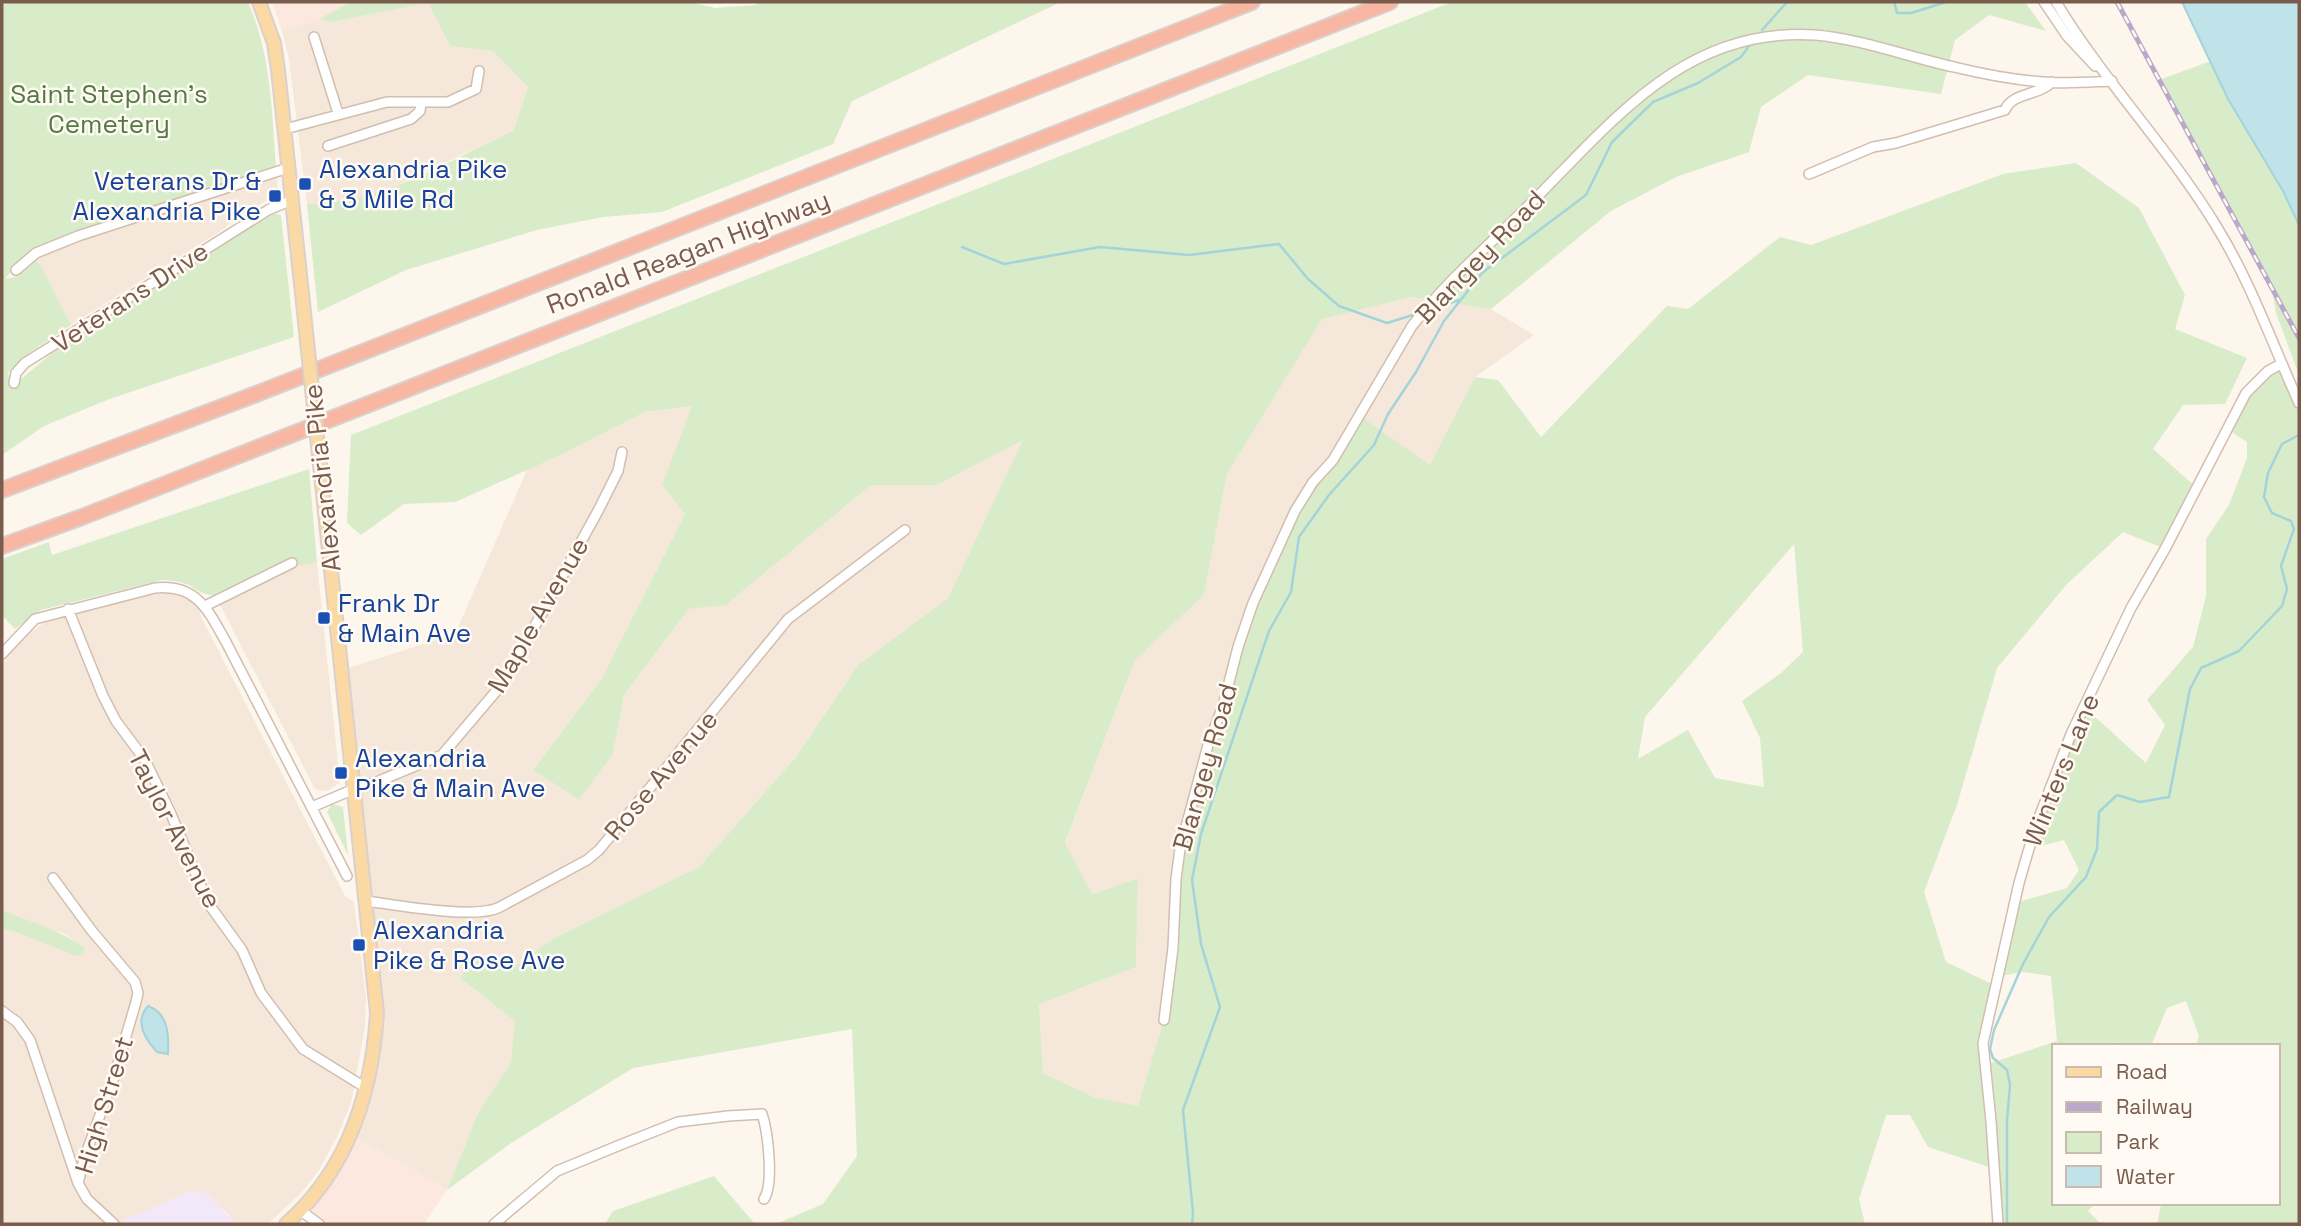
<svg xmlns="http://www.w3.org/2000/svg" width="2301" height="1226" font-family="'Space Grotesk',sans-serif">
<rect width="100%" height="100%" fill="#fdf6ec"/>
<!-- residential -->
<path fill="#f5e8da" d="M428 3 450 46 493 51 528 87 514 130 378 194 327 204H307L289 59 282 31 319 19 332 22Z
M277 176 278 194 232 221 224 229 71 325 40 264 34 260 39 255 100 232Z
M1411 297 1491 309 1534 335 1475 377 1164 1019 1138 1107 1094 1097 1043 1073 1039 1004 1136 967 1138 878 1092 894 1065 844 1135 660 1204 595 1227 474 1322 318Z
M693 406 662 485 685 514 601 680 533 770 579 800 613 754 624 695 689 609 726 605 871 485H937L1024 439 948 598 858 665 796 757 699 867 554 938 511 970 474 958 460 978 516 1021 511 1062 478 1113 447 1190 351 1134 375 1038 342 670 455 634 527 470 645 412Z
M317 563 340 782 329 790 321 791 315 789 219 603 295 566Z
M173 593 187 599 199 608 201 617 345 896 354 902 366 997 365 1027 351 1103 336 1139 319 1170 303 1191 268 1224H236L224 1210 191 1191 123 1221 126 1224H2V929L16 932 76 956 85 948 63 933 44 928 2 910V664L24 637 48 620 103 605 156 594Z"/>
<!-- commercial -->
<path fill="#fde8e0" d="M272 2H350L319 19 282 31Z
M351 1134 447 1190 424 1224H319L301 1211Z"/>
<!-- education -->
<path fill="#f3e8fa" d="M191 1191 205 1192 236 1224H126L122 1221Z"/>
<!-- green -->
<path fill="#d8ecc9" fill-rule="evenodd" d="M2 2H248C271 55 272 110 276 168L35 249 20 260 5 279 15 277 34 260 40 264 71 325 29 353 8 373 13 386 65 342 270 213 281 215 294 337 107 400 44 426 2 455Z
M350 2H690L715 8 755 5 760 2H1061L852 101 833 144 662 212 603 217 537 230 406 270 318 312 307 204C381 204 448 161 514 130L528 87 493 51 450 46 428 3 332 22 319 19Z
M1452 2H2025L2046 31 1989 15 1955 40 1941 94 1808 75 1761 107 1749 152 1676 177 1611 211 1491 309 1411 297 1322 319 1227 474 1204 595 1135 660 1065 843 1092 894 1138 878 1136 967 1039 1004 1043 1073 1094 1097 1138 1106 1164 1019 1176 879 1238 647 1285 531 1360 416 1430 465 1475 377 1498 380 1541 437 1667 306 1688 309 1780 237 1811 245 2003 174 2076 163 2139 208 2185 295 2175 329 2247 358 2225 404 2183 405 2153 449 2197 488 2165 549 2123 532 2066 585 1997 668 1957 805 1924 892 1946 962 1996 986 1983 1043 1985 1065 2057 1041 2051 976 2023 972 2000 976 2015 903 2067 888 2079 870 2064 840 2029 849 2084 707 2146 763 2165 725 2147 700 2193 647 2206 596V539L2229 505 2247 458V442L2227 429 2246 393 2281 364 2299 403V1224H2157L2161 1205 2165 1203H2278V1046H2196L2199 1036 2186 1001 2167 1008 2151 1046H2117L2115 1042 2113 1046H2054V1203H2095L2088 1211 2101 1224H1998L1995 1169 1928 1147 1910 1115H1886L1859 1199 1865 1224H776L823 1204 857 1156 852 1029 633 1068 511 1143 447 1190 478 1113 511 1062 515 1021 460 978 474 958 511 970 554 938 699 867 796 757 858 665 948 598 1023 440 937 485H871L726 605 689 609 624 695 613 754 579 800 533 770 601 680 685 514 662 485 692 406 645 412 556 457 455 502 404 504 361 535 347 523 351 435ZM1794 544 1803 652 1781 673 1742 701 1760 738 1764 787 1715 778 1688 730 1638 759 1645 717Z
M2211 61 2228 99 2283 191 2299 225V375L2276 313 2272 289 2159 80Z
M309 469 317 563 295 566 289 559 213 595C201 595 196 588 186 584 178 581 170 580 162 580L41 610 15 629 2 615V559L49 542 52 555Z
M332 804 343 807 348 855 327 812Z
M2 910C30 922 61 930 85 948L83 955 76 956 16 932 2 929Z
M714 1176 755 1224H605L613 1211Z"/>
<!-- water -->
<path fill="#bfe3e8" stroke="#a5d3da" stroke-width="2" d="M2182 2H2299V225L2283 191 2228 99Z
M148 1006C168 1013 169 1034 168 1054L157 1052C145 1039 134 1021 148 1006Z"/>
<g fill="none" stroke-linecap="round" stroke-linejoin="round">
<!-- stream -->
<path stroke="#a5d3da" stroke-width="2.5" d="M1894 2 1897 13H1911L1946 2
M1762 30 1787 2
M962 247 1004 264 1100 247 1189 255 1279 244 1308 279 1339 306 1387 323 1419 313
M1432 309 1459 300
M1192 1224 1193 1213 1183 1110 1220 1007 1201 944 1192 880 1201 834 1269 631 1291 592 1299 537 1329 495 1374 445 1388 414 1416 372 1444 321 1482 273 1586 195 1612 142 1653 102 1698 83 1741 57 1749 46
M2007 1224V1121L2010 1085 2007 1070 1993 1058 1990 1049 1994 1030 2023 964 2049 917 2086 877 2097 849 2099 812 2117 795 2140 802 2169 797 2190 689 2201 668 2239 651 2282 606 2287 589 2281 566 2294 529 2291 521 2272 513 2264 497 2268 473 2282 444 2299 435"/>
<defs>
<path id="minor" d="M2044 2 2067 36 2095 66
M2056 2C2103 80 2167 146 2215 224 2250 280 2272 343 2299 403
M314 37 338 113
M285 129 387 102H448L476 89 479 71
M328 146 411 119 420 111 421 102
M1809 174 1873 147 1896 143 2005 110C2013 92 2038 96 2052 82
M16 270 36 253 78 236 288 168
M14 383 16 373 25 363 268 210 292 200
M205 606 292 563
M68 609 103 696 116 721 145 760 171 814 208 903 242 950 261 993 303 1049 366 1088
M2 654 35 619 155 588C197 584 208 610 226 642L347 876
M312 807 354 789 374 783 442 755 504 682 599 509 618 471 622 452
M53 878 92 931 135 982 138 993 136 1002 114 1077 85 1156 78 1183 87 1199 114 1224
M366 901C397 905 472 919 498 908L587 860 599 850 788 619 905 530
M2 1011 17 1022 30 1040 78 1183
M1164 1020 1173 948 1176 879 1180 849 1208 745 1223 706 1238 647 1253 603 1295 511 1313 482 1333 460 1412 326C1446 282 1487 247 1526 208 1610 125 1683 26 1815 35 1862 39 1908 57 1954 67 1983 74 2014 80 2043 82 2066 84 2090 82 2112 81
M301 1211 319 1224
M494 1224 557 1171 620 1145 678 1122 728 1116 762 1114C768 1132 774 1184 764 1199
M1998 1224 1991 1121 1983 1043 2019 883 2035 828 2071 734 2131 608 2165 549 2246 393 2268 371 2281 364"/>
<path id="major" d="M259 2 274 43 278 70 301 284
M286 1224C348 1170 372 1093 377 1013L326 522"/>
<path id="highway" d="M2 490 251 396 1252 2
M2 546 82 517 1390 2"/>
</defs>
<!-- minor casing -->
<use href="#minor" stroke="#d1beb0" stroke-width="12"/>
<!-- major casing -->
<use href="#major" stroke="#dad1cd" stroke-width="16"/>
<!-- highway casing -->
<use href="#highway" stroke="#dad1cd" stroke-width="18"/>
<!-- minor -->
<use href="#minor" stroke="#fff" stroke-width="9"/>
<!-- major -->
<use href="#major" stroke="#fbd9a5" stroke-width="12"/>
<!-- highway -->
<use href="#highway" stroke="#f7b7a3" stroke-width="14"/>
<defs>
<path id="rail" d="M2117 2 2299 338"/>
</defs>
<!-- rail casing -->
<use href="#rail" stroke="#b9a8c9" stroke-width="5"/>
<!-- rail -->
<use href="#rail" stroke="#fffaf3" stroke-width="2.5" stroke-dasharray="8" stroke-linecap="butt"/>
<defs>
<path id="major-bridge" d="M301 284 326 522"/>
</defs>
<!-- major-bridge casing -->
<use href="#major-bridge" stroke="#dad1cd" stroke-width="16" stroke-linecap="butt"/>
<!-- major-bridge -->
<use href="#major-bridge" stroke="#fbd9a5" stroke-width="12"/>
</g>
<!-- markers -->
<g fill="#1a4fb4" stroke="#fffaf3" stroke-width="2.5">
<rect x="298" y="177" width="14" height="14" rx="3.5"/>
<rect x="268" y="189" width="14" height="14" rx="3.5"/>
<rect x="317" y="611" width="14" height="14" rx="3.5"/>
<rect x="334" y="766" width="14" height="14" rx="3.5"/>
<rect x="352" y="938" width="14" height="14" rx="3.5"/>
</g>
<g text-anchor="middle" stroke-width="5" stroke-linejoin="round" paint-order="stroke">
<!-- park labels -->
<g font-size="26" fill="#537a41" stroke="#fffaf3">
<text x="109" y="103">Saint Stephen’s<tspan x="109" dy="30">Cemetery</tspan></text>
</g>
<!-- transit labels -->
<g font-size="26" fill="#164399" stroke="#fffaf3" text-anchor="start">
<text x="319" y="178">Alexandria Pike<tspan x="319" dy="30">&amp; 3 Mile Rd</tspan></text>
<text x="261" y="190" text-anchor="end">Veterans Dr &amp;<tspan x="261" dy="30">Alexandria Pike</tspan></text>
<text x="338" y="612">Frank Dr<tspan x="338" dy="30">&amp; Main Ave</tspan></text>
<text x="355" y="767">Alexandria<tspan x="355" dy="30">Pike &amp; Main Ave</tspan></text>
<text x="373" y="939">Alexandria<tspan x="373" dy="30">Pike &amp; Rose Ave</tspan></text>
</g>
<!-- street labels -->
<g font-size="26" fill="#7a5c4d" stroke="#fffaf3">
<text transform="translate(688 252) rotate(-21)" y="9">Ronald Reagan Highway</text>
<text transform="translate(1480 257) rotate(-46)" y="9">Blangey Road</text>
<text transform="translate(130 297) rotate(-33)" y="9">Veterans Drive</text>
<text transform="translate(322 478) rotate(-96)" y="9">Alexandria Pike</text>
<text transform="translate(538 615) rotate(-60)" y="9">Maple Avenue</text>
<text transform="translate(1205 767) rotate(-74)" y="9">Blangey Road</text>
<text transform="translate(2061 770) rotate(-68)" y="9">Winters Lane</text>
<text transform="translate(661 775) rotate(-50)" y="9">Rose Avenue</text>
<text transform="translate(175 829) rotate(63)" y="9">Taylor Avenue</text>
<text transform="translate(104 1105) rotate(-73)" y="9">High Street</text>
</g>
</g>
<!-- border -->
<rect width="2301" height="1226" fill="none" stroke="#7a5c4d" stroke-width="7"/>
<!-- legend -->
<rect x="2052" y="1044" width="228" height="161" fill="#fffaf3" stroke="#cabbb1" stroke-width="2"/>
<rect x="2066" y="1067" width="35" height="10" fill="#fbd9a5" stroke="#cabbb1" stroke-width="2"/>
<text x="2116" y="1079" font-size="21" fill="#7a5c4d">Road</text>
<rect x="2066" y="1102" width="35" height="10" fill="#b9a8c9" stroke="#cabbb1" stroke-width="2"/>
<text x="2116" y="1114" font-size="21" fill="#7a5c4d">Railway</text>
<rect x="2066" y="1132" width="35" height="21" fill="#d8ecc9" stroke="#cabbb1" stroke-width="2"/>
<text x="2116" y="1149" font-size="21" fill="#7a5c4d">Park</text>
<rect x="2066" y="1166" width="35" height="21" fill="#bfe3e8" stroke="#cabbb1" stroke-width="2"/>
<text x="2116" y="1184" font-size="21" fill="#7a5c4d">Water</text>
</svg>
